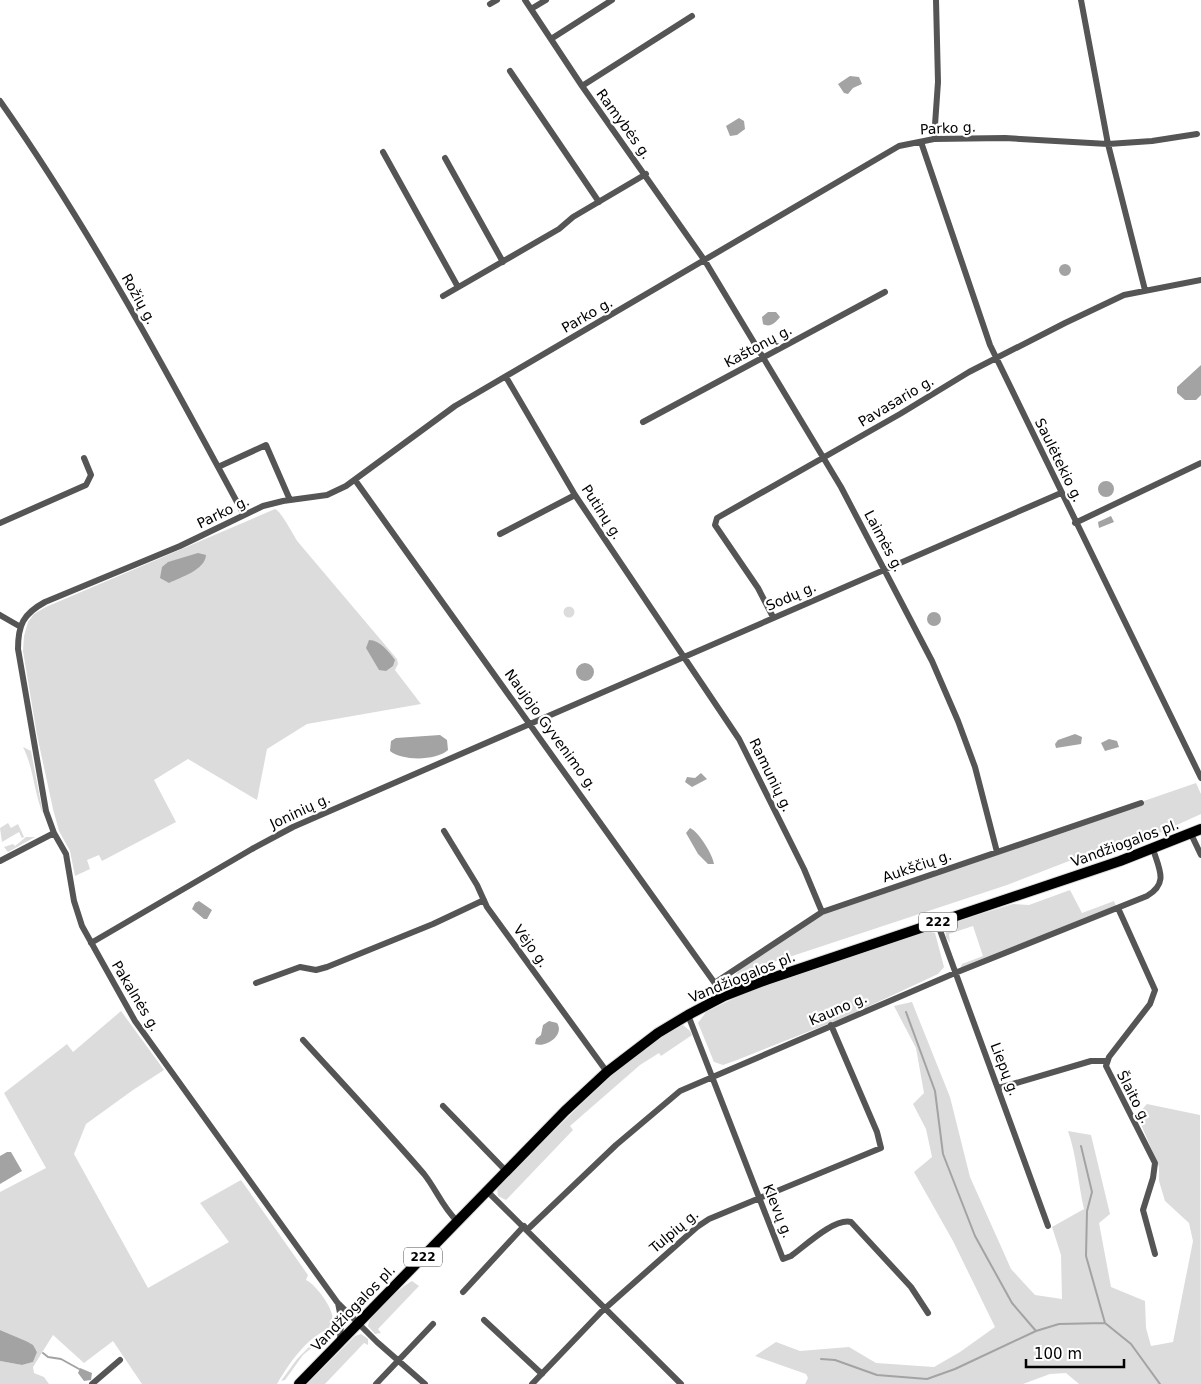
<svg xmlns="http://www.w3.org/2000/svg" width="1201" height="1384" font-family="'DejaVu Sans',sans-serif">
<rect width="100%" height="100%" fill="#fff"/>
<!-- green -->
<path fill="#dcdcdc" d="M275 509C282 512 293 535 298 542L397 659 398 664 395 670 421 704 307 724 267 749 257 800 188 759 154 780 176 822 102 861 99 855 87 860 90 869 75 876 70 851 59 831 53 809 37 735 23 651 24 636 28 622 34 614 46 607Z
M563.5 612a5.5 5.5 0 1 1 11 0a5.5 5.5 0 1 1-11 0Z
M23 747 31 751 43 814C34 793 34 769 23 747Z
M1196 783 1201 794V814L1159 833 1095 851 1007 885 735 975 749 959 822 912Z
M8 823 11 828 18 824 24 837 22 838 19 832 2 842 0 828Z
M26 837H35L8 852 4 847 13 844 15 846Z
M1070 890 1082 913 1114 901 1116 906 960 969 962 964 983 956 973 926 949 934 950 943 946 937 945 925 1013 904 1029 905Z
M927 931 935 933 944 967 938 974 848 1016 737 1060 723 1065 714 1062 698 1023 706 1012 747 992Z
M912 1002 950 1097 970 1177 1011 1269 1035 1295 1062 1299 1061 1255 1052 1227 1084 1209C1078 1183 1077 1157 1068 1131L1091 1135 1110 1214 1099 1223 1111 1287 1145 1301 1146 1328 1151 1346 1173 1342 1193 1241 1189 1223 1165 1201 1159 1181V1167L1137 1115 1147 1104 1200 1115 1201 1384H1079L1066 1373 1050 1374 1023 1384H805L808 1378 806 1374 755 1356 776 1342 800 1351 849 1347 876 1363 934 1367 960 1352 995 1327 953 1241 914 1172 932 1157 926 1129 913 1104 924 1093 916 1048 894 1006Z
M121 1011 164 1070 133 1090 86 1124 74 1154 148 1288 229 1242 200 1203 241 1180 308 1275 306 1280C317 1285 342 1318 330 1329 308 1335 288 1365 277 1384H142L113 1341 84 1363 53 1335 33 1367 34 1373 44 1377 49 1384H0V1361L22 1365 33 1362 37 1351 26 1341 0 1330V1192L46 1168 4 1093 67 1044 73 1052Z
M683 1025 690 1031 692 1035 661 1056 659 1053 640 1065 570 1126 573 1130 508 1198 506 1200 498 1196 497 1188 499 1185C536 1149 571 1113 609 1078 630 1059 655 1035 683 1025Z
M412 1281 419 1286 378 1329 381 1333 375 1334 368 1326C369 1314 401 1287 412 1281Z
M361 1334 368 1339V1345L364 1343 325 1384H307L355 1336Z
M313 1343 315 1345 303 1355 285 1380 281 1381 297 1359Z"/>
<!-- water -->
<path fill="#a3a3a3" d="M850 76 859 77 862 84 853 88 848 94 844 93 838 84Z
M739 118 744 121 745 129 737 135 730 136 726 126Z
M1059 270a6 6 0 1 1 12 0a6 6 0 1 1-12 0Z
M768 312H776L780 317C775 323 770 328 763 324L762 317Z
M1201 365V395L1196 400H1185L1177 393V387Z
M1098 489a8 8 0 1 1 16 0a8 8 0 1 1-16 0Z
M1111 516 1114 522 1099 528 1098 522Z
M198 553 206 555C205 570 181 577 169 583L160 578 162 567 168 562Z
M927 619a7 7 0 1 1 14 0a7 7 0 1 1-14 0Z
M369 640C380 640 389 652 395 660L393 666 386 671 379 670 366 648Z
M576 672a9 9 0 1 1 18 0a9 9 0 1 1-18 0Z
M1075 734 1082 737 1081 744 1056 748 1055 744 1058 740Z
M440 735 447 740 448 750C436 761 402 761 390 751L391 741 396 738Z
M1109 739 1117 741 1119 747 1105 751 1101 743Z
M701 773 707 779 692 787 685 782 687 777 695 778Z
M690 828C699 832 713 855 714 864H708L698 854 686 833Z
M199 901 212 910 207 919H204L192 909 195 903Z
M549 1021 557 1023C565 1035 546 1048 535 1044L536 1039 541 1035 543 1025Z
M7 1152H11L22 1171 0 1184V1156Z
M0 1330 26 1341 33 1345 37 1352 33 1362 22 1365 0 1361Z
M80 1368 92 1373 91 1380 84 1381 78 1373Z"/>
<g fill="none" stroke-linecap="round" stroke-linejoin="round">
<!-- stream -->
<path stroke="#a3a3a3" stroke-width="2" d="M906 1012 935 1091 943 1154 975 1236 1012 1303 1036 1331
M1081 1146 1092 1192 1087 1211 1086 1256 1105 1323
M43 1353 48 1357 61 1359 79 1369
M821 1359 835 1360 877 1375 927 1379 955 1369 1036 1331 1059 1324 1105 1323 1131 1344 1160 1384"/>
<defs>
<path id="primary" d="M299 1384 565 1111 607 1072 658 1033 688 1015 724 996 766 980 1120 861 1201 829"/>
</defs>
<!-- primary casing -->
<use href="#primary" stroke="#dbdbdb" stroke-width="12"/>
<!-- minor -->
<path stroke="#555" stroke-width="6" d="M525 0 582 86 705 261 841 487 932 661 958 721 975 767 997 852
M1081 0 1108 144 1145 290
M490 4 497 0
M531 9 546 0
M551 39 612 0
M510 71 599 202
M582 86 692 16
M0 101C92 232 168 374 244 515
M934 139 938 82 936 0
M921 142 990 345 1201 778
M383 152 458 287
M445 158 503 262
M443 296 559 229 573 217 646 174
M506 377 575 495 739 739 804 869 822 912
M643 422 885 292
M218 467 266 445 290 500
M355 480 724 996
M0 523 86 485 91 475 84 458
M1075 523 1201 463
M500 534 575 495
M0 615 19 626
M773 617 758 588 715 525 717 518 900 414 969 372 1065 323 1124 295 1201 280
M444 831 477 885 487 907 607 1072
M1191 834 1201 855
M0 861 54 833
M1118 908 1155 990 1150 1004 1109 1057 1106 1066 1155 1163 1153 1178 1143 1210 1155 1254
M937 922 1048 1226
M91 943 252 849 293 827 1061 493
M716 982 822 912 1141 803
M256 983 300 967 316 970 327 967 433 924 484 900
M688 1015 783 1259 791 1256C805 1246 834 1218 851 1222L911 1287 928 1313
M303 1040C344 1085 385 1129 424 1174 436 1189 443 1208 457 1221
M999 1088 1091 1061H1106
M443 1106 506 1171
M487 1191 681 1384
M528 1229 616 1145 680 1091 955 973 1147 896C1169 883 1159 869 1153 849
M463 1292 524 1226
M338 1303 341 1318 340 1342
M484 1320 542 1374
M92 1384 120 1360
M376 1384 433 1324
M425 1384 377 1342 337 1302 135 1021 82 926 74 901 66 854 54 833 46 811 18 649C18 625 23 614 45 602L180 546 263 506 283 501 327 495 346 486 455 406 899 146 934 139 1005 138 1108 144 1152 141 1197 134
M532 1384 601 1312 697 1227 709 1219 881 1148 877 1132 831 1025"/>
<!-- primary -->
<use href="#primary" stroke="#000" stroke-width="10"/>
</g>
<g text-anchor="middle" stroke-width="4.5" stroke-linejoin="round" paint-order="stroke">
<!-- shield labels -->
<g fill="#fff" stroke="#4c4c4c" stroke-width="1">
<rect x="919" y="912.5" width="38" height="19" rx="4"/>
<rect x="404" y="1247.5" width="38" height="19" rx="4"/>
</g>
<g font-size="12" font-weight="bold" fill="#000">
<text x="938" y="926">222</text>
<text x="423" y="1261">222</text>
</g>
<!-- street labels -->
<g font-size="14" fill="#000" stroke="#fff">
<text transform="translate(624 124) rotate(54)" y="5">Ramybės g.</text>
<text transform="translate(948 128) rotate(-3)" y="5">Parko g.</text>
<text transform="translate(139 299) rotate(61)" y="5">Rožių g.</text>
<text transform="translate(587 315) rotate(-30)" y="5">Parko g.</text>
<text transform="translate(758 346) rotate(-28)" y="5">Kaštonų g.</text>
<text transform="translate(896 401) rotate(-31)" y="5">Pavasario g.</text>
<text transform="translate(1059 460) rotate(64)" y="5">Saulėtekio g.</text>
<text transform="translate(223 512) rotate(-26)" y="5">Parko g.</text>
<text transform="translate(602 512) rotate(57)" y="5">Putinų g.</text>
<text transform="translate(884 541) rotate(62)" y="5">Laimės g.</text>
<text transform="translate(791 596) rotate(-23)" y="5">Sodų g.</text>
<text transform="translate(551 730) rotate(54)" y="5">Naujojo Gyvenimo g.</text>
<text transform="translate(771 775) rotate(64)" y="5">Ramunių g.</text>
<text transform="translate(300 811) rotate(-25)" y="5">Joninių g.</text>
<text transform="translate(1125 843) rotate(-20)" y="5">Vandžiogalos pl.</text>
<text transform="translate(917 866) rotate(-19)" y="5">Aukščių g.</text>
<text transform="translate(531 946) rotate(54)" y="5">Vėjo g.</text>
<text transform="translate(742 977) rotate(-22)" y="5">Vandžiogalos pl.</text>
<text transform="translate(136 996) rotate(59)" y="5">Pakalnės g.</text>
<text transform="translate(838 1009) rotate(-23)" y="5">Kauno g.</text>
<text transform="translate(1005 1069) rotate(69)" y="5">Liepų g.</text>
<text transform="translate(1134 1097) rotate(63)" y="5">Šlaito g.</text>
<text transform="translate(778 1211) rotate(68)" y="5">Klevų g.</text>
<text transform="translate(674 1231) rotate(-40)" y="5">Tulpių g.</text>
<text transform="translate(353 1308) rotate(-46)" y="5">Vandžiogalos pl.</text>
</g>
</g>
<!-- scale -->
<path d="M1026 1359v8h98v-8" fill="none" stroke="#000000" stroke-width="2.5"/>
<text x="1034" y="1359" font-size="15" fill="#000000" stroke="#ffffff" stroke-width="4" paint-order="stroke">100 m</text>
</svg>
